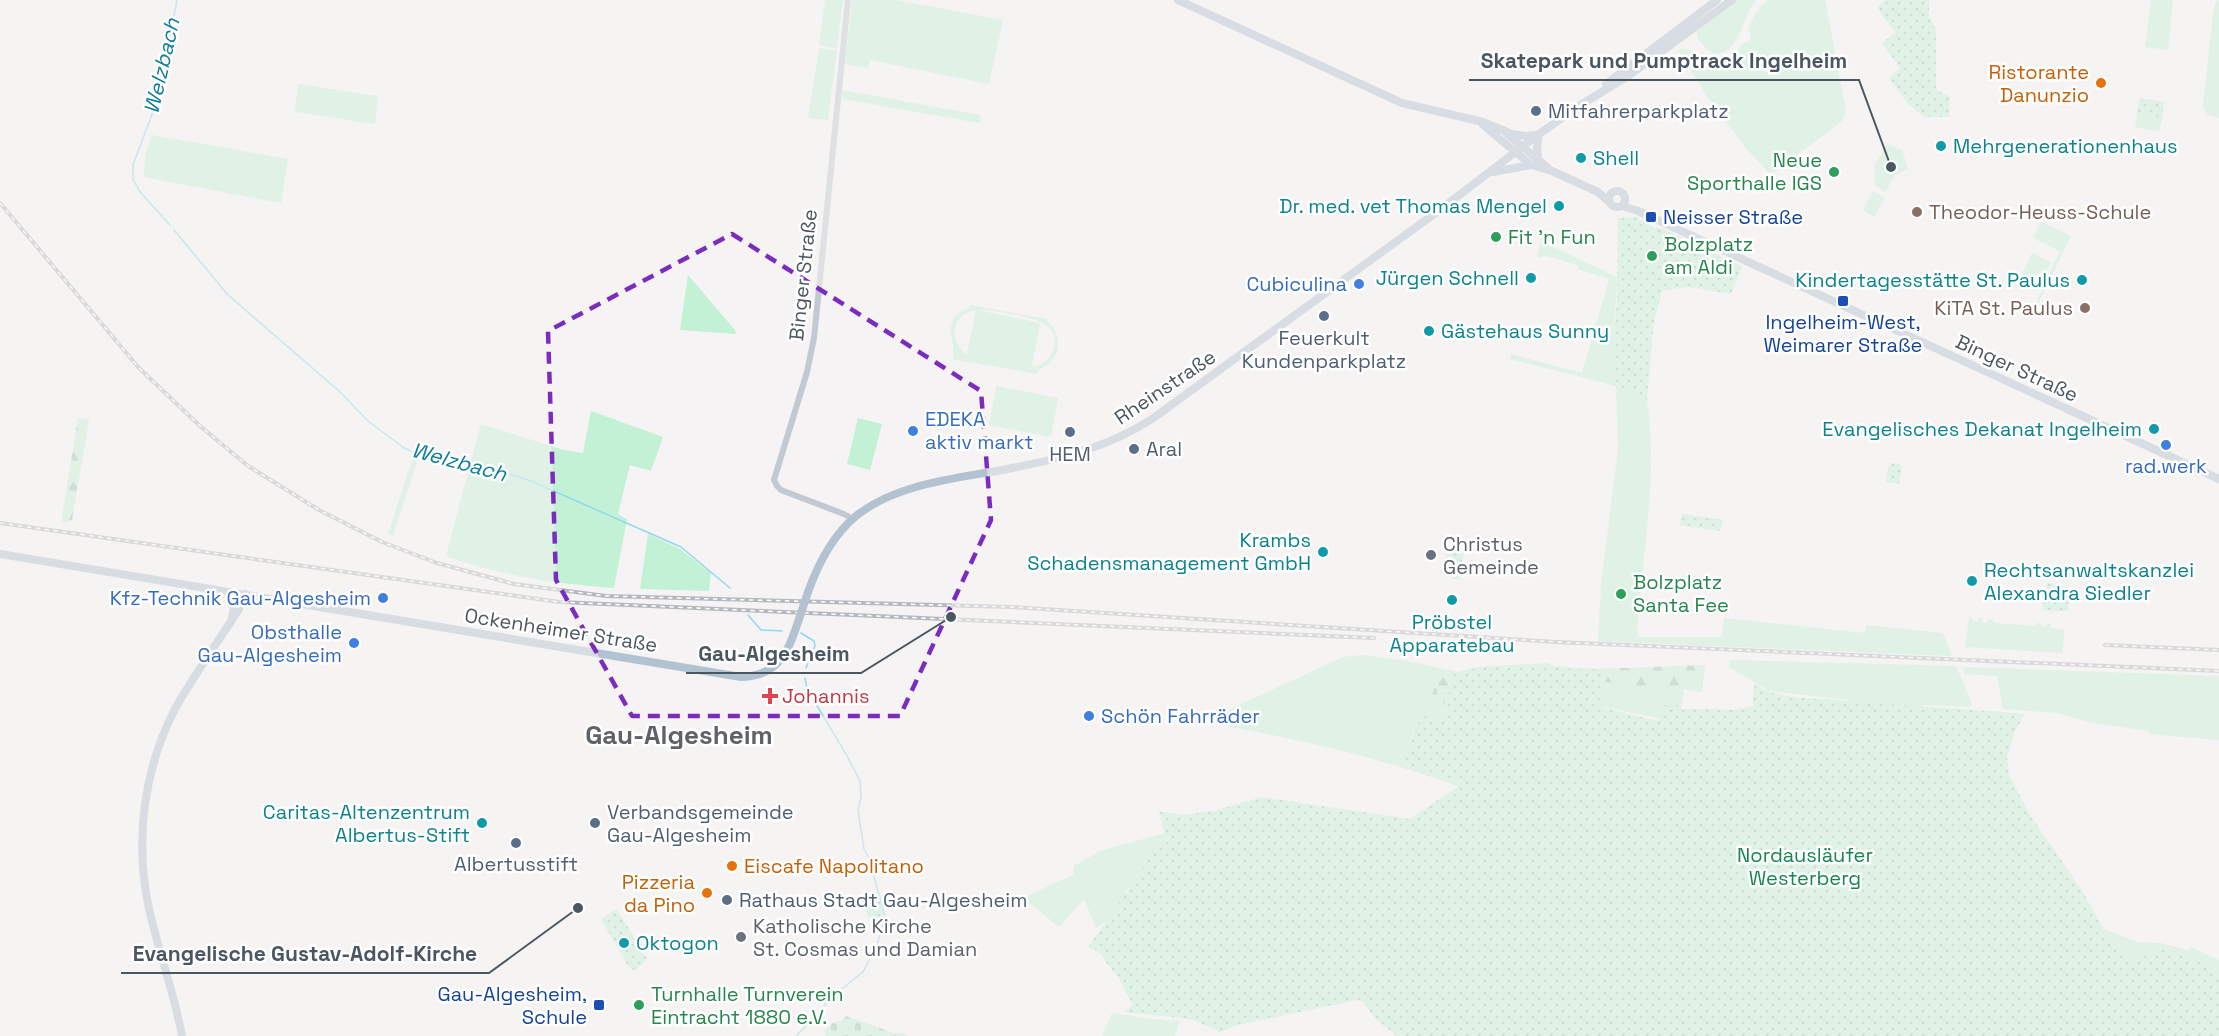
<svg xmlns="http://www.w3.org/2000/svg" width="2219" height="1036" font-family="'Space Grotesk',sans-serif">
<defs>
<pattern id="forest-firs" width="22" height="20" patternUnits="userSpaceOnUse" patternTransform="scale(1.5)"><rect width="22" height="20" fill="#c3f1d5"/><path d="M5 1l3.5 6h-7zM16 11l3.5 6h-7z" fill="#a0c6b0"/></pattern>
<pattern id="cemetery-stones" width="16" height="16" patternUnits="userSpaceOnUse" patternTransform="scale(1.5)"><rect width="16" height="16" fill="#c3f1d5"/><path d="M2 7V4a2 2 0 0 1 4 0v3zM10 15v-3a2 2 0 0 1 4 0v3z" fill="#a0c6b0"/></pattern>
<pattern id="park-dots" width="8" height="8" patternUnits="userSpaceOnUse" patternTransform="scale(1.5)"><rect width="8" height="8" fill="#c3f1d5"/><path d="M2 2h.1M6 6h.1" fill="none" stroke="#a0c6b0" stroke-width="1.8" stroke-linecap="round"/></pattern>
</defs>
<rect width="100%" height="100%" fill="#f5f3f3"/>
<!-- green -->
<path fill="#c3f1d5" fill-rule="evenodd" d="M825 0H843L837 49 819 45Z
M852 0H896L1003 20 989 84 870 60 868 68 845 64Z
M1737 0H1756C1742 16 1740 55 1714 54 1706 49 1696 40 1697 31Z
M1768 0H1825L1846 111 1842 121 1773 173 1768 172 1744 146 1719 111 1717 112 1678 50C1696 44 1705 68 1723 63 1737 59 1737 45 1749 41L1751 34 1748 30C1753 18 1757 8 1768 0Z
M2151 0H2173L2168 50 2145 47Z
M2219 0V118L2208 115 2203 107 2213 12 2216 2Z
M819 48 837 51 828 120 808 118Z
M298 84 378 96 375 124 295 112Z
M841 90 981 115 979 123 843 99Z
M2137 113 2162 118 2159 131 2135 127Z
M152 135 288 159 281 203 144 177 145 155Z
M1887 144 1902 150 1908 169 1895 175 1885 192 1875 185 1874 166Z
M1873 191 1885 198 1874 217 1863 210Z
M2041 222 2071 236 2037 306 2035 305 2060 251 2033 238Z
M1541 241 1617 277 1614 329 1616 385 1647 400C1659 479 1641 558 1637 637H1722L1724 618 1865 633 1866 625 1943 633 1952 656 1598 641 1601 584 1618 450 1616 386 1510 359 1511 354 1582 373 1609 279 1578 269V265L1543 255 1542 258 1537 256Z
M2032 253 2051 262 2037 291 2019 282Z
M688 275 735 330 736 334 680 330Z
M970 305 1047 319V321C1065 337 1061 361 1038 370L1037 374 953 359C957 340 938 320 969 308ZM976 310 967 354H966C948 341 952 312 976 310ZM977 310C989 309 1036 317 1046 325 1064 339 1052 364 1032 367L1040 323Z
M996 386 1058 398 1051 437 989 425Z
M591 411 663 437 651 471 630 465 618 514 627 519 614 588C558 584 500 576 446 556L481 424 564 450 583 453Z
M858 418 882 424 870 470 847 464Z
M413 457 418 459 393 536 388 534Z
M648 534 680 549 711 573 709 591 640 589Z
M1969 617 1973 618V621L1978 622 1979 618H1983L1982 623H1987L1988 619 1993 620V623L2036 626 2037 623H2041V626L2046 627 2047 623 2051 624V628L2065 630 2062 653 1965 647Z
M1362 655 1401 660 1449 670 1434 688 1429 709 1441 714 1447 692 1515 707 1464 682 1456 672 1478 667 1547 663 1554 666 1593 669V678L1667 695 1665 703 1657 704 1652 717 1605 707 1599 748H1593L1602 707 1584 702 1463 788C1382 758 1299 739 1214 724L1209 719 1343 657ZM1423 718 1476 732 1475 761 1410 742 1414 727Z
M1730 660 1956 666 1972 704 1970 707 1922 705 1933 725 1848 723 1850 700 1769 691 1729 667Z
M1963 667 2219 676V740L2149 734V731L2089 722 2057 713 2003 709 1997 676 1965 674Z
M1297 802V817L1125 890 1131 907 1096 928 1084 899 1059 927 1028 902 1024 901 1031 894 1073 875 1074 866 1100 851 1158 835 1210 825Z
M2104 929 2138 942 2161 943 2189 951 2191 947 2219 960V1024L2140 964 2126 956Z
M1112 1013 1153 1019 1180 1021 1175 1036H1102Z"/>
<!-- forest -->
<path fill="url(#forest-firs)" d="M78 418 89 420 72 520 61 523Z
M1705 665 1702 692 1684 689 1681 709 1735 710 1753 706 1754 683 1760 687 1757 710 1664 720 1652 717 1657 704 1665 703 1667 695 1593 679V669Z
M1449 670 1456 672 1464 682 1515 707 1434 688Z"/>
<!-- cemetery -->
<path fill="url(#cemetery-stones)" d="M1434 688 1447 692 1441 714 1429 709Z
M846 1016 894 1033H904L908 1036H826L824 1031 833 1022 841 1021Z"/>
<!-- park -->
<path fill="url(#park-dots)" d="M1886 0H1929V17L1936 29V90L1950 97 1949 117H1925L1908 104 1889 78 1900 68 1882 43 1895 33 1877 7Z
M2140 98 2164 102 2162 118 2137 113Z
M1636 217 1654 228 1664 229 1706 249 1705 252 1707 254 1709 251 1742 266 1731 294 1689 287 1662 291 1654 322 1647 400 1616 385 1614 329 1617 303 1618 218Z
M1889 463 1902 465 1899 484 1886 482Z
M1682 514 1723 520 1720 531 1680 525Z
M1449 546 1464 551 1459 580 1440 573Z
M2047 583 2072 588 2067 611 2042 610Z
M1531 665 1570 669 1601 670 1602 692 1598 706 1658 721 1664 705H1681V709L1735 710 1753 706 1755 685C1778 699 1811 698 1836 700 1899 706 1962 708 2025 714L2015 731 2007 757 2009 775 2030 815 2081 889 2103 928 2126 956 2137 961C2144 957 2151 950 2159 949 2176 948 2203 964 2219 971V1036H1397L1375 1019 1364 1002 1357 1000 1238 1025 1220 1032 1191 1019 1124 1012 1133 1005 1118 977 1104 960 1102 954 1088 947 1140 874 1152 848 1167 844 1159 811 1181 815 1214 811 1262 797 1410 819 1462 784 1404 765 1415 727 1427 714 1443 721 1453 674 1477 668Z
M879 898 883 916 882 922 870 918 864 909 867 899Z
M617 909 647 959 635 971 628 966 601 919Z"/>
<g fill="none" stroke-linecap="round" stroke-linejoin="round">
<!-- stream -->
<path stroke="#90daee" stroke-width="1.5" d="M170 225 140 192 133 179V165L160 93 177 0
M174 230 228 295 339 391 368 421 404 448 413 452 509 474 531 481 681 547 730 588
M748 615 761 630 782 631
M801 633 814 641 815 646 806 668
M805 678 807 689 846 754 860 781 861 798 858 810 864 849 869 858
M824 1006 828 1000 863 972 877 945 885 917 871 866
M796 1036 816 1016"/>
<!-- minor -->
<path stroke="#c1cad2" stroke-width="6" d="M848 0 814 338 807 372 774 480 777 486 781 490 844 514 853 519"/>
<!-- major -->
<path stroke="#b3c2d1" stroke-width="8" d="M1178 0 1402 103 1483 122 1512 134 1525 136 1539 135
M1606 84 1717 0
M1483 125 1531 165 1552 171 1598 192 1608 201
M1507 134 1548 168
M1538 161 1537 147 1539 135
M1493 172 1531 165
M1609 199a8 8 0 1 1 16 0a8 8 0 1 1-16 0Z
M1622 206 1638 211 2219 479
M0 554 741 677C781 676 789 649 800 616
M808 592C818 564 832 536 856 516 896 484 953 479 1002 470 1055 460 1106 449 1152 419L1441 209 1539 134 1582 104 1628 76 1732 0
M232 616 236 601 245 594
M182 1036C174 991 157 948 148 904 135 838 144 769 175 709 194 675 218 642 239 609L245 594"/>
<defs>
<path id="rail" d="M0 203 139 368 200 426 248 466 319 510 382 542 437 563 514 584 606 596 1011 607 1556 642 2219 671
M0 523 559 602 1374 638
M2105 645 2219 650"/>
</defs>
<!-- rail casing -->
<use href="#rail" stroke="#b5b8bd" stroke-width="4"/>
<!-- rail -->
<use href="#rail" stroke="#fff" stroke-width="1.5" stroke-dasharray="4.5" stroke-linecap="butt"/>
<!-- major-bridge -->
<path stroke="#b3c2d1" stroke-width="8" d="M800 616 808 592"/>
</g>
<!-- marked area -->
<path d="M0 0H2219V1036H0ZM732 234 981 391 991 520 900 716H632L556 580 548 331Z" fill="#f5f3f3" fill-opacity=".55" fill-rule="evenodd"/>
<path fill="none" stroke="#7b2cbf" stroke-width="4.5" stroke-dasharray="12 8" stroke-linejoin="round" d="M732 234 981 391 991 520 900 716H632L556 580 548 331Z"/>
<!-- markers -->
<g fill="#e8710a" stroke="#fff" stroke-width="2">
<circle cx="2101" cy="83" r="6"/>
<circle cx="732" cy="866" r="6"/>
<circle cx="707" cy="893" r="6"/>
</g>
<g fill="#5c6f8a" stroke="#fff" stroke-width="2">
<circle cx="1536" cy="111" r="6"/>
<circle cx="1324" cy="316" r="6"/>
<circle cx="1070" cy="432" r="6"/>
<circle cx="1134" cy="449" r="6"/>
<circle cx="595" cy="823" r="6"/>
<circle cx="516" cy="843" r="6"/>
<circle cx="727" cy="900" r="6"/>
</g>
<g fill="#0f9aa8" stroke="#fff" stroke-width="2">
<circle cx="1941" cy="146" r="6"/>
<circle cx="1581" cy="158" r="6"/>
<circle cx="1559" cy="206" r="6"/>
<circle cx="1531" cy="278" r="6"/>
<circle cx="2082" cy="280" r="6"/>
<circle cx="1429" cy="331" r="6"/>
<circle cx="2154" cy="429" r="6"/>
<circle cx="1323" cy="552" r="6"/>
<circle cx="1972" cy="581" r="6"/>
<circle cx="1452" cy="600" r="6"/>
<circle cx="482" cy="823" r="6"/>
<circle cx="624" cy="943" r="6"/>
</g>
<g fill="#2e9e5b" stroke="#fff" stroke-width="2">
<circle cx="1834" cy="172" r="6"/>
<circle cx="1496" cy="237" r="6"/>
<circle cx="1652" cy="256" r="6"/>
<circle cx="1621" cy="594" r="6"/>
<circle cx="639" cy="1005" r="6"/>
</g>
<g fill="#8d6e63" stroke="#fff" stroke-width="2">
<circle cx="1917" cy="212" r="6"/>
<circle cx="2085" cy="308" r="6"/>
</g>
<g fill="#1a4fb4" stroke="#fff" stroke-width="2">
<rect x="1645" y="211" width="12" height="12" rx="3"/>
<rect x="1837" y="295" width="12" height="12" rx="3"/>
<rect x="593" y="999" width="12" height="12" rx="3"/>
</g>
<g fill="#3f7fe0" stroke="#fff" stroke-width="2">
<circle cx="1359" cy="284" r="6"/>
<circle cx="913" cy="431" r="6"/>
<circle cx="2166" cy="445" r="6"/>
<circle cx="383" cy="598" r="6"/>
<circle cx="354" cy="643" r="6"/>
<circle cx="1089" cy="716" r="6"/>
</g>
<g fill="#6b7280" stroke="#fff" stroke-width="2">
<circle cx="1431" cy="555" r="6"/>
<circle cx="741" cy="937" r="6"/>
</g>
<path fill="#e0444e" stroke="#fff" stroke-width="2" d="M767 687h6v6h6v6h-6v6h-6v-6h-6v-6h6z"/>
<g text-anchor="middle" stroke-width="5" stroke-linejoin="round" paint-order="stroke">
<!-- food labels -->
<g font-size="20" fill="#c56008" stroke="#fff" text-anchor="end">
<text x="2089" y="79">Ristorante<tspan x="2089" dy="23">Danunzio</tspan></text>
<text x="744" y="873" text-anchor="start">Eiscafe Napolitano</text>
<text x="695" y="889">Pizzeria<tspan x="695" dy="23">da Pino</tspan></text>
</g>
<!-- service labels -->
<g font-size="20" fill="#4e5e75" stroke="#fff" text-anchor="start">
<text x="1548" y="118">Mitfahrerparkplatz</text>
<text x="1324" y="345" text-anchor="middle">Feuerkult<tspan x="1324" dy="23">Kundenparkplatz</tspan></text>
<text x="1146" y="456">Aral</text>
<text x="1070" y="461" text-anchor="middle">HEM</text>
<text x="607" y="819">Verbandsgemeinde<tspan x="607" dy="23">Gau-Algesheim</tspan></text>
<text x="516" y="871" text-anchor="middle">Albertusstift</text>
<text x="739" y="907">Rathaus Stadt Gau-Algesheim</text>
</g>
<!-- culture labels -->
<g font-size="20" fill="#0d838f" stroke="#fff" text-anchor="end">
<text x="1953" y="153" text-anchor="start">Mehrgenerationenhaus</text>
<text x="1593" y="165" text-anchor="start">Shell</text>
<text x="1547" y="213">Dr. med. vet Thomas Mengel</text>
<text x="1519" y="285">Jürgen Schnell</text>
<text x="2070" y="287">Kindertagesstätte St. Paulus</text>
<text x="1441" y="338" text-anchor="start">Gästehaus Sunny</text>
<text x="2142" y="436">Evangelisches Dekanat Ingelheim</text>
<text x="1311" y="547">Krambs<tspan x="1311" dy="23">Schadensmanagement GmbH</tspan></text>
<text x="1984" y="577" text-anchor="start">Rechtsanwaltskanzlei<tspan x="1984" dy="23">Alexandra Siedler</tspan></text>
<text x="1452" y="629" text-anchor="middle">Pröbstel<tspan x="1452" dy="23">Apparatebau</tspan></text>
<text x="470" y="819">Caritas-Altenzentrum<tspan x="470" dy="23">Albertus-Stift</tspan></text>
<text x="636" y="950" text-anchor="start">Oktogon</text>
</g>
<!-- leisure labels -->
<g font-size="20" fill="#27864d" stroke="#fff" text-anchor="start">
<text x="1822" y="167" text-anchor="end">Neue<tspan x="1822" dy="23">Sporthalle IGS</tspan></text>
<text x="1508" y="244">Fit 'n Fun</text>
<text x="1664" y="251">Bolzplatz<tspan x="1664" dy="23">am Aldi</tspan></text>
<text x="1633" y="589">Bolzplatz<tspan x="1633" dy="23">Santa Fee</tspan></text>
<text x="651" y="1001">Turnhalle Turnverein<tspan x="651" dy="23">Eintracht 1880 e.V.</tspan></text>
</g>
<!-- education labels -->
<g font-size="20" fill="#785e54" stroke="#fff" text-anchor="start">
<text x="1929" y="219">Theodor-Heuss-Schule</text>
<text x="2073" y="315" text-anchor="end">KiTA St. Paulus</text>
</g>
<!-- transit labels -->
<g font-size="20" fill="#164399" stroke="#fff" text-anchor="start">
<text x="1663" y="224">Neisser Straße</text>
<text x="1843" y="329" text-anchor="middle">Ingelheim-West,<tspan x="1843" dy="23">Weimarer Straße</tspan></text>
<text x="587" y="1001" text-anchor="end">Gau-Algesheim,<tspan x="587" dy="23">Schule</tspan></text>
</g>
<!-- street labels -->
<g font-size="20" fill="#4a5661" stroke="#fff">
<text transform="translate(803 275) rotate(-84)" y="7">Binger Straße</text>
<text transform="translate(2017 368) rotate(25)" y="7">Binger Straße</text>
<text transform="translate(1165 387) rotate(-34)" y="7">Rheinstraße</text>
<text transform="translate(561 630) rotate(9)" y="7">Ockenheimer Straße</text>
</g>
<!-- shop labels -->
<g font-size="20" fill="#366cbe" stroke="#fff" text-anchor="end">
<text x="1347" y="291">Cubiculina</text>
<text x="925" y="426" text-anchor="start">EDEKA<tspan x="925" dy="23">aktiv markt</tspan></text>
<text x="2166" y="473" text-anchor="middle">rad.werk</text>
<text x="371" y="605">Kfz-Technik Gau-Algesheim</text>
<text x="342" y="639">Obsthalle<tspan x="342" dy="23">Gau-Algesheim</tspan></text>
<text x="1101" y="723" text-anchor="start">Schön Fahrräder</text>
</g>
<!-- worship labels -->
<g font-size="20" fill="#5b616d" stroke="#fff" text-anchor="start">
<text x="1443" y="551">Christus<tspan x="1443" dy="23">Gemeinde</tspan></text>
<text x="753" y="933">Katholische Kirche<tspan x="753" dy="23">St. Cosmas und Damian</tspan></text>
</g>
<!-- health labels -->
<g font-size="20" fill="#be3a42" stroke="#fff" text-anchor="start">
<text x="782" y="703">Johannis</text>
</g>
<!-- park labels -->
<g font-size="20" fill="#17864f" stroke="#fff">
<text x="1805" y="862">Nordausläufer<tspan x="1805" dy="23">Westerberg</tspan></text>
</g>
<!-- water labels -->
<g font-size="21" font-style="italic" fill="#0c7c9b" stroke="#fff">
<text transform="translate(162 66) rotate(-77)" y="7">Welzbach</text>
<text transform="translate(459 462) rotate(15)" y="7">Welzbach</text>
</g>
<!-- district labels -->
<g font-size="26" font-weight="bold" fill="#5f6368" stroke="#fff">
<text x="679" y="744">Gau-Algesheim</text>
</g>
</g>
<!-- callouts -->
<path fill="none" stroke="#4a5661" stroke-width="2" d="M1891 167L1859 80H1469M951 617L861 673H686M578 908L489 973H121"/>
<g fill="#4a5661" stroke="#fff" stroke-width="2">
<circle cx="1891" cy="167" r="6"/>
<circle cx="951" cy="617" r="6"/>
<circle cx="578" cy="908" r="6"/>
</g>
<g font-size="21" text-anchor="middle" font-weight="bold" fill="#4a5661" stroke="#fff" stroke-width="5" stroke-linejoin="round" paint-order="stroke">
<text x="1664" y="68">Skatepark und Pumptrack Ingelheim</text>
<text x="774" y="661">Gau-Algesheim</text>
<text x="305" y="961">Evangelische Gustav-Adolf-Kirche</text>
</g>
</svg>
